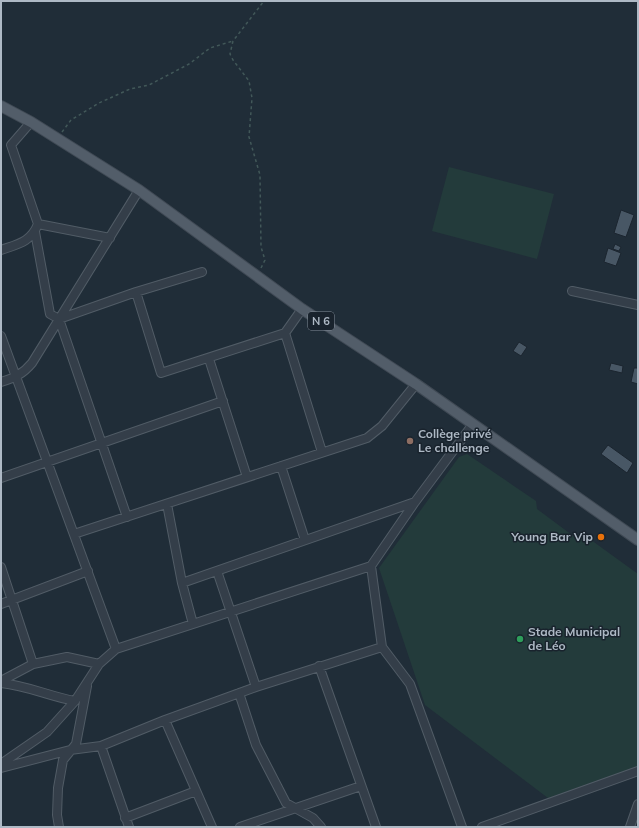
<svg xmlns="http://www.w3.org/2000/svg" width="639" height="828" font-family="Mulish,sans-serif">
<rect width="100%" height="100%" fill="#202d38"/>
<!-- green -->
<path fill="#233b3b" d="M449 167 554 194 537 259 432 231Z
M467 454 536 501 537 509 576 538 580 532 638 574V766L548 798 425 705 379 568 459 457Z"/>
<!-- building -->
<path fill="#485765" stroke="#1b252f" d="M621 210 634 215 626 237 614 233Z
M615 244 621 247 619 251 613 249Z
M608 248 621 253 616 266 604 262Z
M519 342 527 347 521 356 513 351Z
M611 363 623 366 622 373 609 370Z
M634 368H638V384L631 382Z
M608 445 633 463 627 473 601 454Z"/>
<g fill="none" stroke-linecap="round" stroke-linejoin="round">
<defs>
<path id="minor" d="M38 224 110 238
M35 232 50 314 59 319 127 517
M1 250C18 244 31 242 38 224L11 145 31 122
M572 291 638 305
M136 292 161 373 285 333 302 309
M59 319 136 292 202 272
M285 333 322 452
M1 336 116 649
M209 359 247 477
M1 382C14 378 23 374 32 363L139 190
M281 466 305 540
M1 478 223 401
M167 504 182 583 193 624
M74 534 367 438 382 426 416 384
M371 566 382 647 410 684 462 827
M1 567 33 664
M217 571 256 687
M182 583 415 502
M1 604 88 571
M319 666 376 827
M1 681 33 664 67 657 99 664
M1 683C29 686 48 696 75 701
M239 693 256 745 286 803 313 818 321 827
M165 720 212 827
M101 746 129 827
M1 764 47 732 75 701 99 664 116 649 371 566 415 502 473 424
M1 768 70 750 101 746 165 720 256 687 382 647
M125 818 196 791
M59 827 57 815 58 788 63 760 76 744 87 686
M240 827 361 786
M482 827 638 771
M630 827 638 804"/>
<path id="major" d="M1 106 31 122 139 190 302 309 416 384 638 540"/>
</defs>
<!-- minor casing -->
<use href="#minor" stroke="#515c66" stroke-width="10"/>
<!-- major casing -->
<use href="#major" stroke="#404a55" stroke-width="12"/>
<!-- path -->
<path stroke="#425859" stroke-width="1.5" stroke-dasharray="3 3" stroke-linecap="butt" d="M62 132 71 120 99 103 130 89 149 85 189 64 210 48 233 41
M261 268 265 260 261 247 260 175 249 137 252 98 249 81 233 60 230 54 233 41 264 1"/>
<!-- minor -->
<use href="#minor" stroke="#343e49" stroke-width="8"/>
<!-- major -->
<use href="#major" stroke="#525d69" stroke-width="10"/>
</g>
<!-- markers -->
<circle fill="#8d6e63" stroke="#19232d" stroke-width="1.5" cx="410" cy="441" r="4"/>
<circle fill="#e8710a" stroke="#19232d" stroke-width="1.5" cx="601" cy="537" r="4"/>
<circle fill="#2e9e5b" stroke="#19232d" stroke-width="1.5" cx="520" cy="639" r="4"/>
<g text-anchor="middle" stroke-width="3" stroke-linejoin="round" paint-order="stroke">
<!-- shield labels -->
<rect fill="#19232d" stroke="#818c97" stroke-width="1" x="308" y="312" width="26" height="18" rx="3"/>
<g font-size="11" font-weight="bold" fill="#aeb9c5">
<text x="321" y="325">N 6</text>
</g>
<!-- poi labels -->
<g font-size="12" font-weight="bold" fill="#aeb9c5" stroke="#19232d" text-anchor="start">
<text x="418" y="438">Collège privé<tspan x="418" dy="14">Le challenge</tspan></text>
<text x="593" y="541" text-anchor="end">Young Bar Vip</text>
<text x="528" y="636">Stade Municipal<tspan x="528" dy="14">de Léo</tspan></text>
</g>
</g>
<!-- border -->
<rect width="639" height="828" fill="none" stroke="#aeb9c5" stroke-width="4"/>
</svg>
